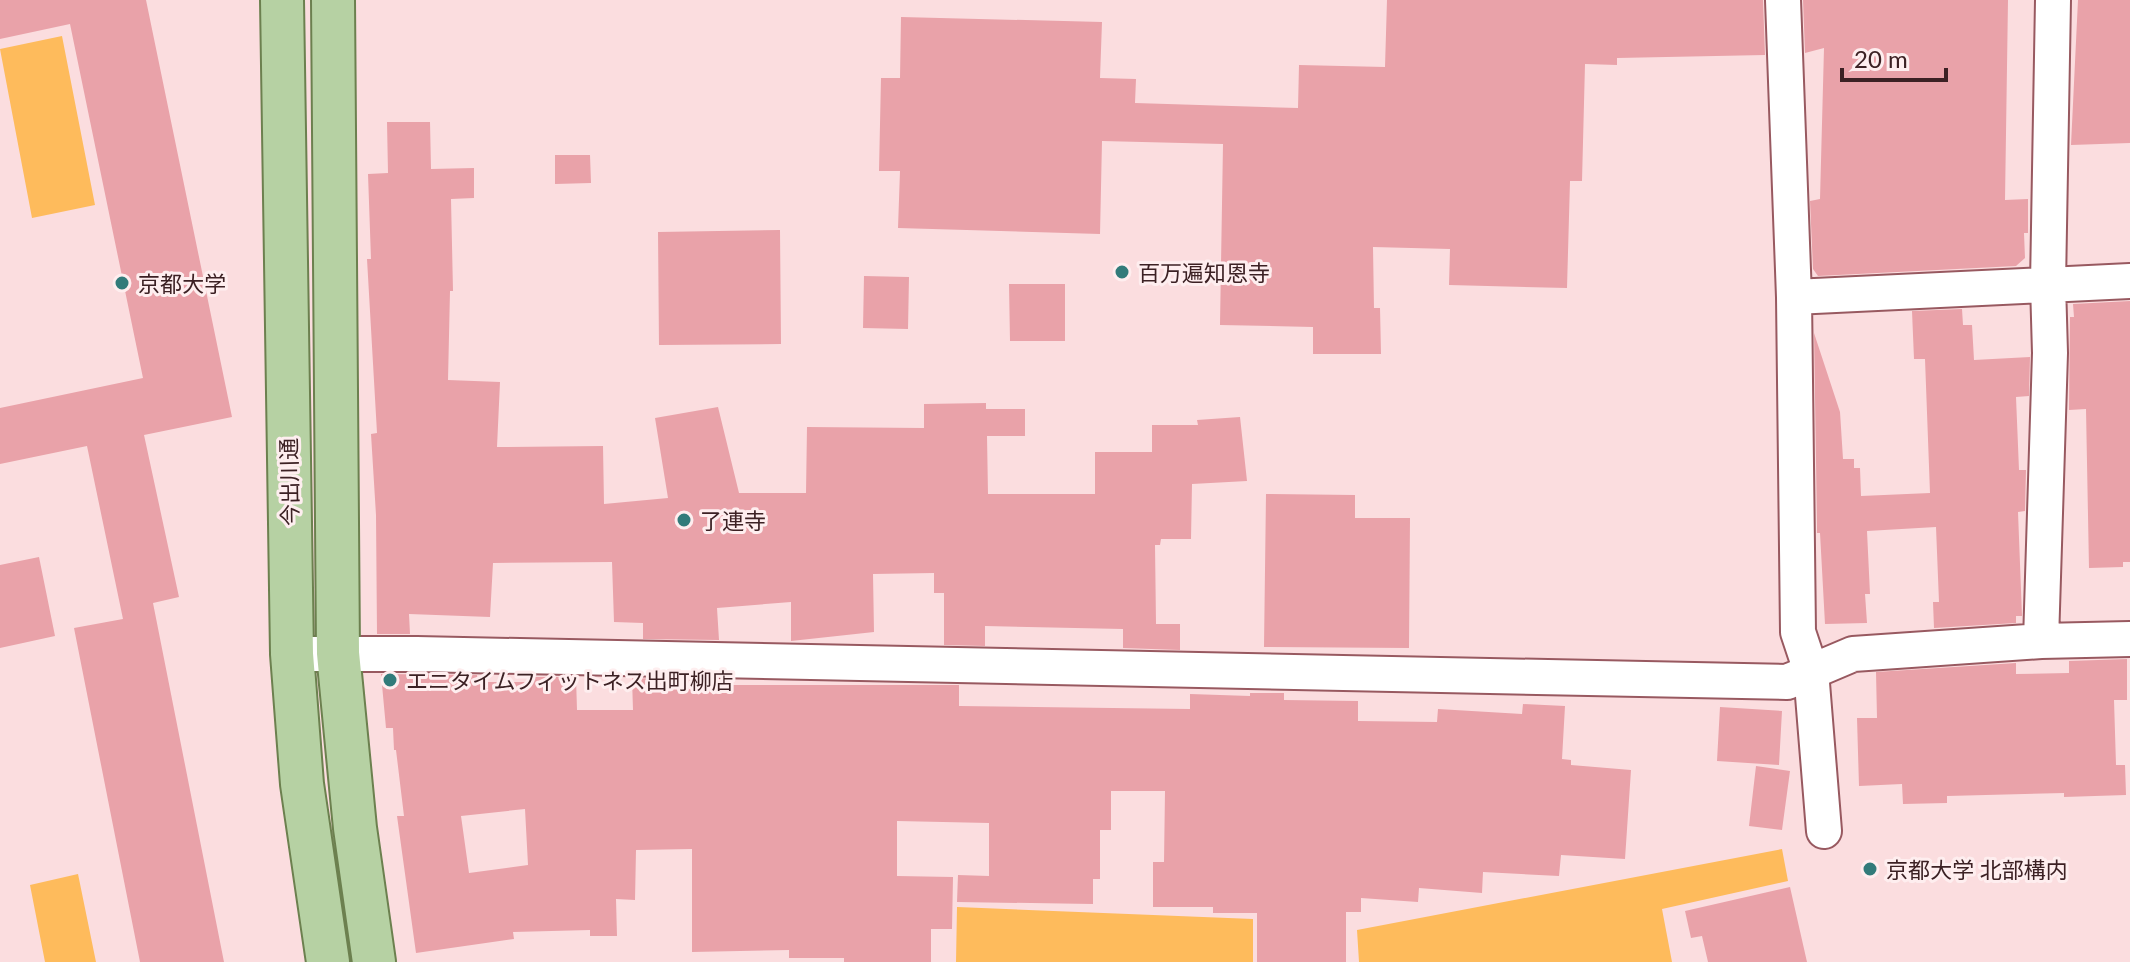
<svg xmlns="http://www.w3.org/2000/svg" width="2130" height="962" font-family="Lato,'Noto Sans JP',sans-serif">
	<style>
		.green { fill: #febb5c }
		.building { fill: #e9a2a9; fill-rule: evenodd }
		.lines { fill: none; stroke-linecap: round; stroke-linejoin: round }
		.minor-casing { stroke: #985960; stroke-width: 38 }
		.major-casing { stroke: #6c804f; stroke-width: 46 }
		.minor { stroke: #fff; stroke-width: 34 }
		.major { stroke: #b6d1a3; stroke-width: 42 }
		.poi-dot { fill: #327b7a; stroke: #feeeef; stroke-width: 3 }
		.labels { text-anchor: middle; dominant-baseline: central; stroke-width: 6; stroke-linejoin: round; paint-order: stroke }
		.poi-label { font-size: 22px; fill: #3c2124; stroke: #feeeef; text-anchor: start }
		.street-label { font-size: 22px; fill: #3c2124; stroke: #feeeef }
	</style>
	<rect width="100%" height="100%" fill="#fbdddf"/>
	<path class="green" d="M 62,36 L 95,205 L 32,218 L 0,49 Z
		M 1782,849 L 1788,881 L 1662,909 L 1672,962 L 1359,962 L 1357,930 Z
		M 78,874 L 96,962 L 45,962 L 30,885 Z
		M 957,907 L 1253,919 L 1253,962 L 956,962 Z"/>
	<path class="building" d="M 0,0 L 146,0 L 232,417 L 144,435 L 179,597 L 153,603 L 224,962 L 140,962 L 74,628 L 123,619 L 87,446 L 0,464 L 0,408 L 143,378 L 70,24 L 0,39 Z
		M 1387,0 L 1763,0 L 1765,55 L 1617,58 L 1617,65 L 1585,64 L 1582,181 L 1570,181 L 1567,288 L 1449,285 L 1450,249 L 1373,247 L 1374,308 L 1380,308 L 1381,354 L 1313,354 L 1313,327 L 1220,325 L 1223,144 L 1102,141 L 1100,234 L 898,228 L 900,171 L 879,171 L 881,78 L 900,78 L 901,17 L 1102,22 L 1100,78 L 1136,79 L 1135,103 L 1298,108 L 1299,65 L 1385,67 Z
		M 1803,0 L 2008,0 L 2005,200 L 2028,199 L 2028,233 L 2024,233 L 2025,258 L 2016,266 L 1818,276 L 1813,269 L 1810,201 L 1820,199 L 1824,48 L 1805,53 Z
		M 2078,0 L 2130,0 L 2130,143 L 2071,145 Z
		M 387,122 L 430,122 L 431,169 L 474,168 L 474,198 L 451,199 L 453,291 L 450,291 L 448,380 L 500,382 L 497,447 L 603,446 L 604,504 L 668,498 L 655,418 L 718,407 L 739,493 L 806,493 L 807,427 L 924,428 L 924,404 L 986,403 L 986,409 L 1025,409 L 1025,436 L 987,436 L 988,494 L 1095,494 L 1095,452 L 1152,452 L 1152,425 L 1198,425 L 1197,420 L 1240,417 L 1247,481 L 1192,484 L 1191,539 L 1161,539 L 1160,545 L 1155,545 L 1156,624 L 1180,624 L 1180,650 L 1123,648 L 1123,629 L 985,626 L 985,646 L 944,645 L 944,593 L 934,593 L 934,573 L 873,574 L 874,632 L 791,641 L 791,602 L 717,608 L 719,640 L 643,639 L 643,623 L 614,622 L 612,562 L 493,563 L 490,617 L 409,614 L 410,634 L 377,634 L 376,515 L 371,434 L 377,433 L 367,259 L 371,259 L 368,174 L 388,173 Z
		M 555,155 L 590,155 L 591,183 L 555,184 Z
		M 780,230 L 781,344 L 659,345 L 658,232 Z
		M 864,276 L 909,277 L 908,329 L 863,328 Z
		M 1009,284 L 1065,284 L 1065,341 L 1010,341 Z
		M 2130,301 L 2130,562 L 2123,562 L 2123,567 L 2089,568 L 2086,409 L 2069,410 L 2070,317 L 2074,317 L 2073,304 Z
		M 1962,309 L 1963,325 L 1972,325 L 1974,360 L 2030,357 L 2029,396 L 2016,397 L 2019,470 L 2026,470 L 2025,511 L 2018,512 L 2022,616 L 2016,616 L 2016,623 L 1934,628 L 1933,602 L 1939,602 L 1936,527 L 1867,531 L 1870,594 L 1865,594 L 1867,623 L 1825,624 L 1820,533 L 1817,533 L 1817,525 L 1814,333 L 1840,412 L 1843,459 L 1854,459 L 1854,468 L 1860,468 L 1861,496 L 1930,493 L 1925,359 L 1914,359 L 1912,311 Z
		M 1266,494 L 1355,495 L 1355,518 L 1410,518 L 1409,648 L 1264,647 Z
		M 39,557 L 55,636 L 0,648 L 0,565 Z
		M 2127,659 L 2127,700 L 2114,700 L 2116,765 L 2125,765 L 2126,795 L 2064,797 L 2064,793 L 1947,796 L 1947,803 L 1903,804 L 1902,784 L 1859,786 L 1857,718 L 1877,718 L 1876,672 L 2016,663 L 2016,674 L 2069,673 L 2069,661 Z
		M 381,674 L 477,675 L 478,682 L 533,682 L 533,677 L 576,677 L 577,710 L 633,710 L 632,678 L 698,680 L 698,685 L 959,685 L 959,706 L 1190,709 L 1190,694 L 1250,696 L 1250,693 L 1284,693 L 1284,700 L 1358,701 L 1358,721 L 1437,722 L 1438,709 L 1522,714 L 1523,704 L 1565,706 L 1562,759 L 1571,760 L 1571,765 L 1631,770 L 1625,859 L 1561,855 L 1559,876 L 1483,872 L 1482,893 L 1419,888 L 1418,902 L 1361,898 L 1361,912 L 1346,912 L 1346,962 L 1257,962 L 1257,913 L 1213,913 L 1213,907 L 1153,907 L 1153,862 L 1164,862 L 1165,791 L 1111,791 L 1111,830 L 1100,830 L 1100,879 L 1093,879 L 1093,904 L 957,902 L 958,875 L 989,876 L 989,823 L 897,821 L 897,876 L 953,877 L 952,929 L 931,929 L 931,962 L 844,962 L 844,958 L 789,958 L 789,950 L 692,952 L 692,849 L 636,850 L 635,900 L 616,899 L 617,936 L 590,936 L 590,930 L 513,932 L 514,939 L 416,953 L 397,816 L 404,816 L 396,750 L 394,750 L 393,728 L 386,728 ZM 525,809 L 528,865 L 469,873 L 461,816 Z
		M 1720,707 L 1782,711 L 1779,765 L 1717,761 Z
		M 1756,766 L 1790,771 L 1782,830 L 1749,826 Z
		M 1790,887 L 1807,962 L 1708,962 L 1702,936 L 1691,938 L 1685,911 Z"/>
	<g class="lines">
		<g class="minor-casing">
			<path id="minor" d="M 1783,0 L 1794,297 L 1798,632 L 1811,671 L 1824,831
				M 1794,297 L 2130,281
				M 2041,641 L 2050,353 L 2048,284 L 2053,0
				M 292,654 L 417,654 L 1787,682 L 1853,654 L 2041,641 L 2130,639"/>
		</g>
		<g class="major-casing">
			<path id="major" d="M 282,0 L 292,654 L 302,784 L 328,962
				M 333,0 L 338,653 L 355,828 L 374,962"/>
		</g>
		<use href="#minor" class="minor"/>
		<use href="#major" class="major"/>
	</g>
	<g class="poi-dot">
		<circle cx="1122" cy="272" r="8"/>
		<circle cx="122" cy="283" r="8"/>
		<circle cx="684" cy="520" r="8"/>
		<circle cx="390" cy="680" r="8"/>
		<circle cx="1870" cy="869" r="8"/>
	</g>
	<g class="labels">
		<g class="poi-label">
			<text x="1138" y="272">百万遍知恩寺</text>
			<text x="138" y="283">京都大学</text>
			<text x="700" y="520">了連寺</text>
			<text x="406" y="680">エニタイムフィットネス出町柳店</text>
			<text x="1886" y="869">京都大学 北部構内</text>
		</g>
		<g class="street-label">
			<text transform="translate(289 482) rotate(-91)">今出川通</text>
		</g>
	</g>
	<path d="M1842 68v12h104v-12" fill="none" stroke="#3c2124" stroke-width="4"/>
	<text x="1854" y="68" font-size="24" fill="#3c2124" stroke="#feeeef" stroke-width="6" paint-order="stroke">20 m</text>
</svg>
